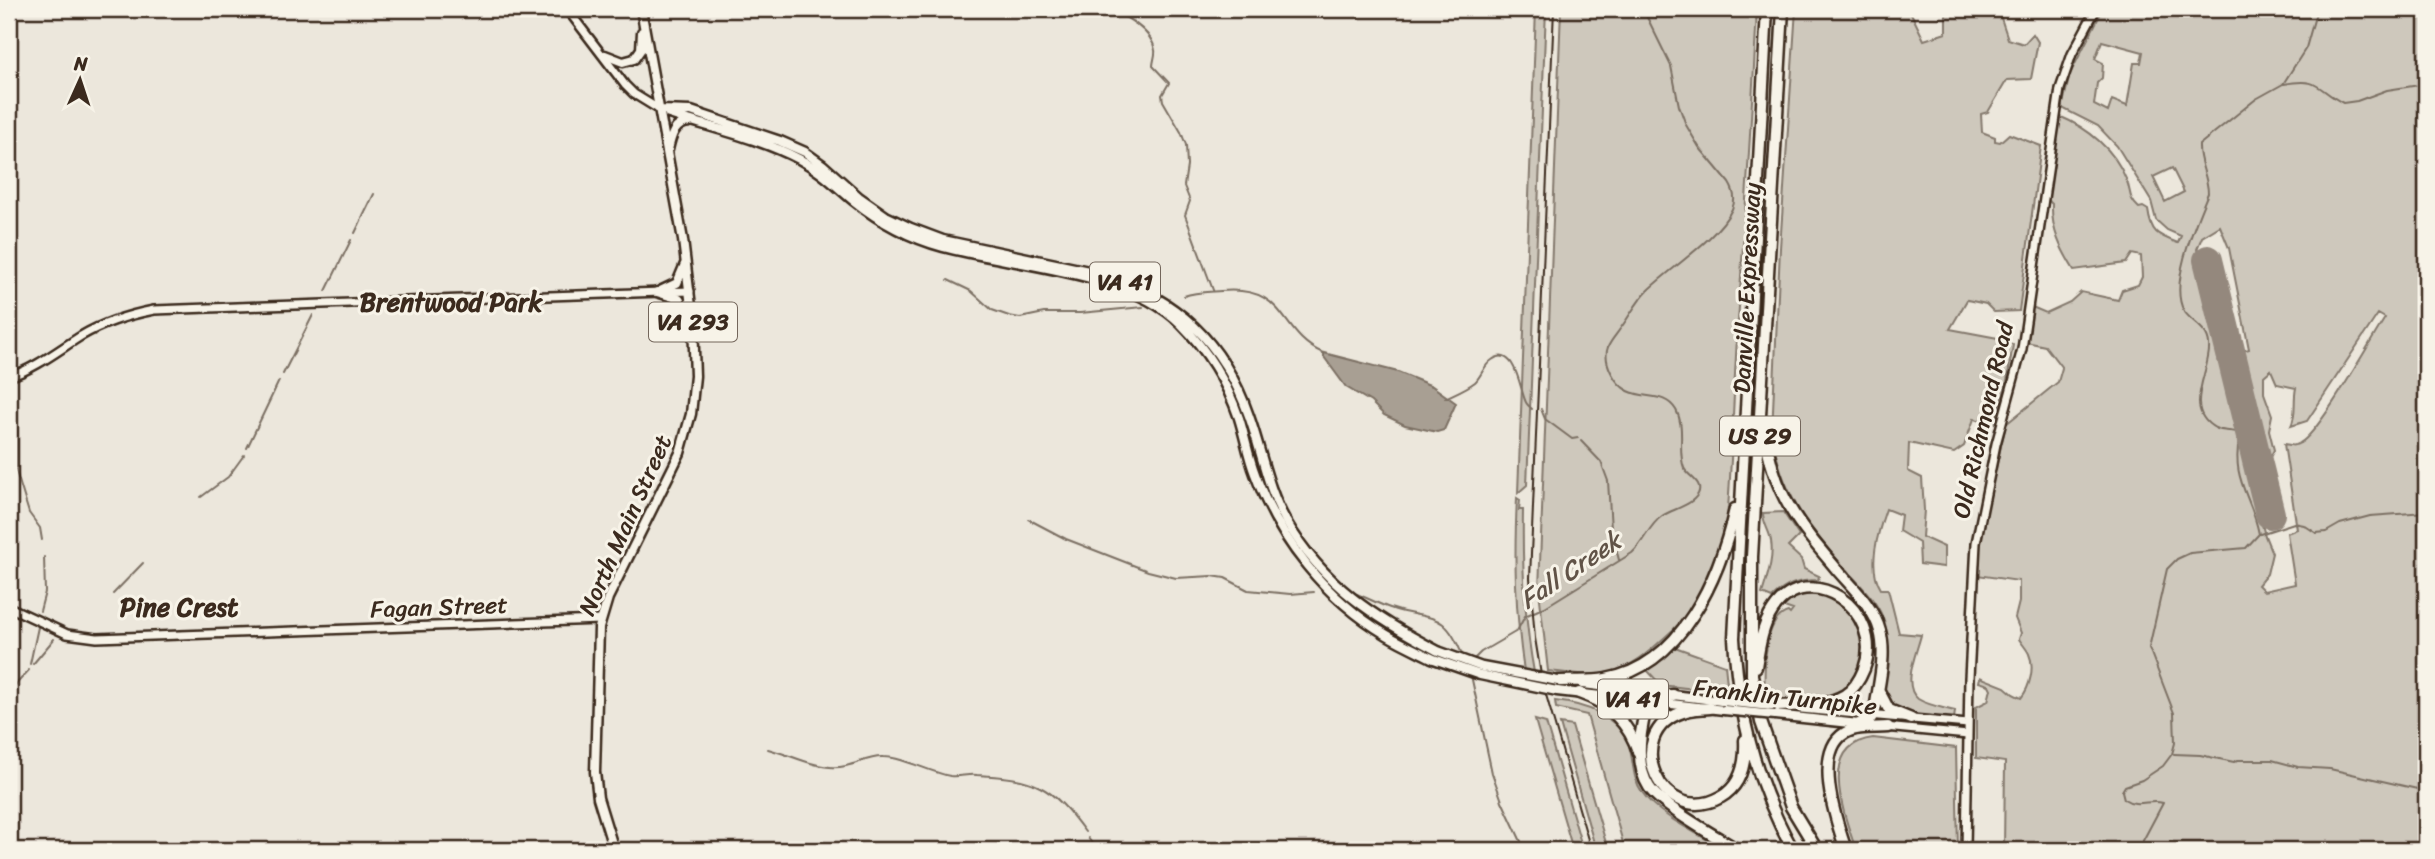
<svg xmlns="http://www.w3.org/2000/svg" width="2435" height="859" font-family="Sriracha,sans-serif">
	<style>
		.green { fill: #cec8bc; stroke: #84796d; stroke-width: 2; fill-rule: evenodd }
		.water { fill: #a89f93; stroke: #7c7064; stroke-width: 2 }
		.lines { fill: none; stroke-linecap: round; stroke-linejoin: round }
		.stream { stroke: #7c7064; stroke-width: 2 }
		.runway { stroke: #94887d; stroke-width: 30 }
		.secondary-casing { stroke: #3b2a1e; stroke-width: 12 }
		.primary-casing { stroke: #3b2a1e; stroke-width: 13 }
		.highway-casing { stroke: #3b2a1e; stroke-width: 15 }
		.secondary { stroke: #f7f3e8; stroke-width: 7 }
		.primary { stroke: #f7f3e8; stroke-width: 8 }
		.highway { stroke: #f7f3e8; stroke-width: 10 }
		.rail { stroke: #3b2a1e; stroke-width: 2 }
		.primary-bridge-casing { stroke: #3b2a1e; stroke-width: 13; stroke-linecap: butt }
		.primary-bridge { stroke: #f7f3e8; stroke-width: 8 }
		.labels { text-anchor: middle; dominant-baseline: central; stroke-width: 6; stroke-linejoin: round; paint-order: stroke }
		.shield { fill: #f7f3e8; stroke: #73665b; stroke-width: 2 }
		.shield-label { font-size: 23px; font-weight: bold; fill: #3b2a1e }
		.street-label { font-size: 24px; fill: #3b2a1e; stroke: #f7f3e8 }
		.neighbourhood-label { font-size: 26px; font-weight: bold; fill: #3b2a1e; stroke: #f7f3e8 }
		.water-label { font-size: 26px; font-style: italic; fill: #615347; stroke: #f7f3e8 }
	</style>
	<rect width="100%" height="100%" fill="#ece7dc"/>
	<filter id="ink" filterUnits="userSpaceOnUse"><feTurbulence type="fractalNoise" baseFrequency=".0143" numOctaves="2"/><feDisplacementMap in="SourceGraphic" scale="14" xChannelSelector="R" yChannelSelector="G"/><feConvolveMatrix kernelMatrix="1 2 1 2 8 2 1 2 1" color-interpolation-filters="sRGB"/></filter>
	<g filter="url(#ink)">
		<path class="green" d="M 1536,9 L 1546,9 L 1527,485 L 1518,493 Z
			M 1561,9 L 1757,9 C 1752,113 1745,217 1738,322 C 1735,368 1733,414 1731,460 C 1729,491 1729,525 1719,555 C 1708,586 1689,617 1664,638 C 1648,653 1633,666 1611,672 C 1590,677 1568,673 1548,671 L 1539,590 Z
			M 1796,9 L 1909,9 L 1924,40 L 1946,33 L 1946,9 L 1998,9 L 2008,39 L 2024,44 L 2033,34 L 2038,42 L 2031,79 L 2007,80 L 1988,112 L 1981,114 L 1982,132 L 1995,137 L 1995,141 L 2000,142 L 2009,134 L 2041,146 L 2019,311 L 1994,312 L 1986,304 L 1967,300 L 1950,329 L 2003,339 L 2013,345 L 2006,387 L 1994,423 L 1974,419 L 1964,446 L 1954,453 L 1909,443 L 1908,471 L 1922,478 L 1924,510 L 1922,537 L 1944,547 L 1944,567 L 1920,564 L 1919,543 L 1899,531 L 1901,515 L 1886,509 C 1878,532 1867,567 1881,589 L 1888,589 L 1899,633 L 1921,635 C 1917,652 1901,686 1918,699 C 1927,705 1944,708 1955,711 L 1954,719 C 1935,718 1902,719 1889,701 C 1877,684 1894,643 1883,618 C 1875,598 1858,583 1844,567 C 1806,525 1781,492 1772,434 L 1780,248 Z
			M 2103,9 L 2426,9 L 2426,850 L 2004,850 L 2005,762 L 1976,758 L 1976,707 L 1988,701 L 1991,689 L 1989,685 L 1979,682 L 1980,677 L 2005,687 L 2013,694 L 2021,698 C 2030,687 2035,667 2029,654 C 2027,649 2022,644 2019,639 L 2021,633 L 2015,618 L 2019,602 L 2019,581 L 1977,575 L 1979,543 L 2006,424 L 2058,382 L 2062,368 L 2045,346 L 2026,342 L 2032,307 L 2046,313 L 2070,302 L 2081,292 L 2118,300 L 2122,290 L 2138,285 L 2142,277 L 2141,256 L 2132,254 L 2126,263 L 2074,270 C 2061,249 2051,230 2052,204 L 2048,200 L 2059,116 C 2088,128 2114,149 2126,179 C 2132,192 2127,197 2139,208 L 2143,207 L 2148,210 C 2151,233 2157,235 2178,243 L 2181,236 L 2167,230 L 2156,220 L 2151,201 L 2117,146 L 2098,126 L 2062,108 L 2070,74 ZM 2102,41 L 2143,52 L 2141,63 L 2134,63 L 2127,106 L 2112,100 L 2108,112 L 2094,105 L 2097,83 L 2102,78 L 2103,63 L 2095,59 ZM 2172,168 L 2184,192 L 2165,202 L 2153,177 ZM 2220,226 L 2229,248 L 2249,349 L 2242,351 L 2267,453 L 2270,457 L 2274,450 L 2269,430 L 2272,415 L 2264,393 L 2264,376 L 2271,370 L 2277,384 L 2296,388 C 2293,401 2297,414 2291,426 L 2307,421 L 2378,314 L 2385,318 C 2369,343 2320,432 2300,443 C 2294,447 2290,445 2284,444 L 2297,529 L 2287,533 L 2295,584 L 2264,591 L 2258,585 L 2267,574 L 2272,553 L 2265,536 L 2209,315 L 2197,249 L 2202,237 Z
			M 1517,498 L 1520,500 L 1519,510 L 1523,510 C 1522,565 1524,618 1534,672 L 1524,671 C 1515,610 1514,559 1517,498 Z
			M 1783,512 L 1799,536 L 1788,547 L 1801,559 L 1804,569 L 1819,576 L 1818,580 C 1798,580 1786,584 1772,598 L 1762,594 C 1767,577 1774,559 1771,541 C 1770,531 1763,524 1763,513 Z
			M 1811,593 C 1867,599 1881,679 1829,697 C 1809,705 1786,700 1765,697 C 1764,675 1762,619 1788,612 L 1790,614 L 1793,610 L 1781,606 L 1796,596 Z
			M 1675,647 L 1725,665 L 1728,693 L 1661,685 L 1646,669 L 1664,659 Z
			M 1555,701 C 1583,704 1619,715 1629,746 C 1634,762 1632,778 1642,792 C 1658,816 1701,835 1725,850 L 1625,850 L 1587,715 L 1556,708 Z
			M 1535,720 L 1546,723 L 1583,850 L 1573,850 Z
			M 1560,724 L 1572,726 L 1608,850 L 1596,850 Z
			M 1873,738 L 1956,748 L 1958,850 L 1856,850 C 1845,817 1816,745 1873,738 Z"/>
		<path class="water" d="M 1324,353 L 1398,372 L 1432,386 L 1456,403 L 1444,430 L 1437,432 L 1405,425 L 1384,415 L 1371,402 L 1346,387 L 1324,357 Z"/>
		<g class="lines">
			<path class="stream" d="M 1110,9 C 1125,16 1152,31 1155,50 C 1156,55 1153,61 1153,66 L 1169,83 L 1162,95 L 1163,101 L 1181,132 L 1186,145 L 1187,166 L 1184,186 L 1190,201 L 1185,215 L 1213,290
				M 1647,16 L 1656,9
				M 2284,84 C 2320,77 2316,89 2343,103 L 2357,101 L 2387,90 L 2426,84
				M 355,233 L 374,194
				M 948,280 L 971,291 L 992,310 L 1009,316 L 1020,318 L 1044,313 L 1080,313 L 1143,307
				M 326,291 L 351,240
				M 1184,296 C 1195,292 1209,292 1221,291 C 1289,285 1277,333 1323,353
				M 283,374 L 313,315
				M 9,386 L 17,432 L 16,471 L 29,513 L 40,528 L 42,540
				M 1445,398 C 1455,393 1466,389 1475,382 C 1482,375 1484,365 1492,360 C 1515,344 1520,389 1525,400 C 1526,404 1529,406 1532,409
				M 1541,409 L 1545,419 L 1572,439 L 1578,438
				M 1581,441 L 1601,462 L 1608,481 L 1611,529 L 1619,560
				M 247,448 L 279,381
				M 201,497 L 228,477 L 244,455
				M 1028,519 L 1066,539 L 1148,571 L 1176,578 L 1212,576 L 1225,578 L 1248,590 L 1290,594 L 1314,592
				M 2260,534 L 2294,523 L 2304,525 L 2316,533 L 2326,532 L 2340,524 L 2370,516 L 2426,512
				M 1354,593 C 1366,597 1378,604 1390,608 C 1430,622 1444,607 1463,657
				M 113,594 L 143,563
				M 40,611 L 45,592 L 44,557
				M 1472,661 L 1481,652 L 1517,631 L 1525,616 L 1545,607 L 1632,553 C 1644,542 1649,525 1662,516 C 1673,509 1691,506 1698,494 C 1704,482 1688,477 1684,468 C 1677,450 1686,428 1676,410 C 1661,385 1629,409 1611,372 C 1607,364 1605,355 1608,347 C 1611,340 1616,335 1620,329 C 1630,316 1636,302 1648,290 C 1671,268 1719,237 1732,209 C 1736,200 1734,191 1729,183 L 1699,147 L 1686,125 L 1679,106 L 1671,66 L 1643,9
				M 30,664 L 38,627
				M 33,664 L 54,639
				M 1471,675 L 1492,773 L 1502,801 L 1525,850
				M 9,692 L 29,670
				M 768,749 C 788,754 811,766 830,767 C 851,769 866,756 883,757 C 903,757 929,772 950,776 C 960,777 967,774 977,775 C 1035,778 1051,785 1085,832
				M 2174,754 L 2200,755 L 2234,762 L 2238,760 L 2272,760 L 2298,767 L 2330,769 L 2426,791
				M 1088,838 L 1096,849
				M 1096,850 L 1108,847 L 1198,850
				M 1502,850 L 1522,846
				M 2138,850 L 2163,803 C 2149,799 2137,808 2124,799 L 2122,791 L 2125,786 L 2142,780 L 2163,766 L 2172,754 L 2175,743 L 2174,713 L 2149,648 L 2167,569 L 2177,559 L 2190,553 L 2246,548 L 2259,534 C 2251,493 2230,481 2240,433 C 2232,430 2223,432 2215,428 C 2181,409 2212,370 2209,344 C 2208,328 2192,323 2184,311 C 2168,284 2197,220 2208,193 C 2208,176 2198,162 2199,145 L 2256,99 L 2283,84 L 2306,48 L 2317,9"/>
			<path class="runway" d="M 2208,260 L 2270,514"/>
			<g class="secondary-casing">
				<path id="secondary" d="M 567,9 L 625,85 L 634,94 L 660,110
					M 9,377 C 36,368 57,351 81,336 C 103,323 128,315 154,310 L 690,291
					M 9,607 L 67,634 L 97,638 L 601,620
					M 1801,709 L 1968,724
					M 1885,727 L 1968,735
					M 1966,850 L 1969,678 L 1976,543 L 1996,444 L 2022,349 L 2060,89 L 2072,54 L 2096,9"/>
			</g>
			<g class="primary-casing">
				<path id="primary" d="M 605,55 L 623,62 L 634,59 L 641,49 L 642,32
					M 660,110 L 691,111 L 780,141 L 805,152 L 823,165 L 859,197 L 886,216 L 911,228 L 943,240 L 1103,274 C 1177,299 1223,341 1249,416 C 1262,452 1267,488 1286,521 C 1323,585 1375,618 1438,651
					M 669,114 C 712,128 759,138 799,159 C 820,170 836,186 854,201 C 880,222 910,238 943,247 C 1014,266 1129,271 1181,324 C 1208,351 1227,383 1239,418 C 1245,437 1248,456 1255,474 C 1279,540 1326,599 1387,635 C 1402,644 1418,651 1434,659
					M 668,150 C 671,136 674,123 690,122
					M 660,291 L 677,283 L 685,264
					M 657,292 L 679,299 L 689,316
					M 1583,684 L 1722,701
					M 1557,691 L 1724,710
					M 1775,715 L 1859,724
					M 614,850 L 598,798 L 595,772 L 599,628 L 608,598 L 680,453 L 691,414 L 695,376 L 693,323 L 683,240 L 641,9"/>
			</g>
			<g class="highway-casing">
				<path id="highway" d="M 1767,9 L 1734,638 C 1738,713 1756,784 1793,850
					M 1783,9 L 1752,557 L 1752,675 L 1761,722 L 1791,807 L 1817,850
					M 1765,433 C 1774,497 1800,526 1840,573 C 1855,590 1874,608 1880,631 C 1887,656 1878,686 1875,711 L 1871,718 L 1859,724
					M 1756,667 C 1759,648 1762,626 1773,610 C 1808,557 1886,610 1864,669 C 1860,679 1854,689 1845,695 C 1823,708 1795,705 1771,706
					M 1558,681 C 1574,680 1590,682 1606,679 C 1682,666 1720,576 1735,509
					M 1879,691 L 1889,710 L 1911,719
					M 1579,693 C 1609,703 1629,723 1639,754
					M 1673,695 L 1660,696 L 1649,701 C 1640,725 1634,764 1649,787 C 1661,806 1717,837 1738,850
					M 1710,708 C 1701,709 1691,709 1683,712 C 1619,733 1661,830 1721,797 C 1742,785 1746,762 1745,740
					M 1846,850 C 1837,823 1812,753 1845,733 C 1857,726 1874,728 1888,727"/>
			</g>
			<use href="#secondary" class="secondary"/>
			<use href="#primary" class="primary"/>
			<use href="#highway" class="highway"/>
			<path class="rail" d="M 1554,9 L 1530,578 L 1535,638 L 1542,681 L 1591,850"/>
			<g class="primary-bridge-casing">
				<path id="primary-bridge" d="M 1438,651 L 1482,667 L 1558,681
					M 1434,659 L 1480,675 L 1557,691
					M 1722,701 L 1771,706
					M 1724,710 L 1775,715"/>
			</g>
			<use href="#primary-bridge" class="primary-bridge"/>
		</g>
	</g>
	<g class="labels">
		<g class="shield">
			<rect x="1090" y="262.5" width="70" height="39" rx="5"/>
			<rect x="649" y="302.5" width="88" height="39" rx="5"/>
			<rect x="1720" y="416.5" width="80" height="39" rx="5"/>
			<rect x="1598" y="679.5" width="70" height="39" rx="5"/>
		</g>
		<g class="shield-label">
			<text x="1125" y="282">VA 41</text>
			<text x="693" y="322">VA 293</text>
			<text x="1760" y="436">US 29</text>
			<text x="1633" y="699">VA 41</text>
		</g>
		<g class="street-label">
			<text transform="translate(1747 288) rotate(-87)">Danville Expressway</text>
			<text transform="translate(1983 420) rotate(-77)">Old Richmond Road</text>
			<text transform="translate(625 525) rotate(-66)">North Main Street</text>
			<text transform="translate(439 607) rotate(-2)">Fagan Street</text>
			<text transform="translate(1785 697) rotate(6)">Franklin Turnpike</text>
		</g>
		<g class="neighbourhood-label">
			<text x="451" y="302">Brentwood Park</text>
			<text x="179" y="607">Pine Crest</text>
		</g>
		<g class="water-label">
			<text transform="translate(1570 570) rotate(-34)">Fall Creek</text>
		</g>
	</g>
	<rect width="2435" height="859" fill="none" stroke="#f7f3e8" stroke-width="35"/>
	<rect x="18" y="18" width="2400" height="824" fill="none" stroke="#3b2a1e" stroke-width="2.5" filter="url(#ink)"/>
	<g transform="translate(80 80) rotate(3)" stroke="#f7f3e8" stroke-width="5" paint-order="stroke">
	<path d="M0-5L12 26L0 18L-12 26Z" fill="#3b2a1e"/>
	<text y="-10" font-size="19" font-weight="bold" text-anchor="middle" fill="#3b2a1e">N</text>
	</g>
</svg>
